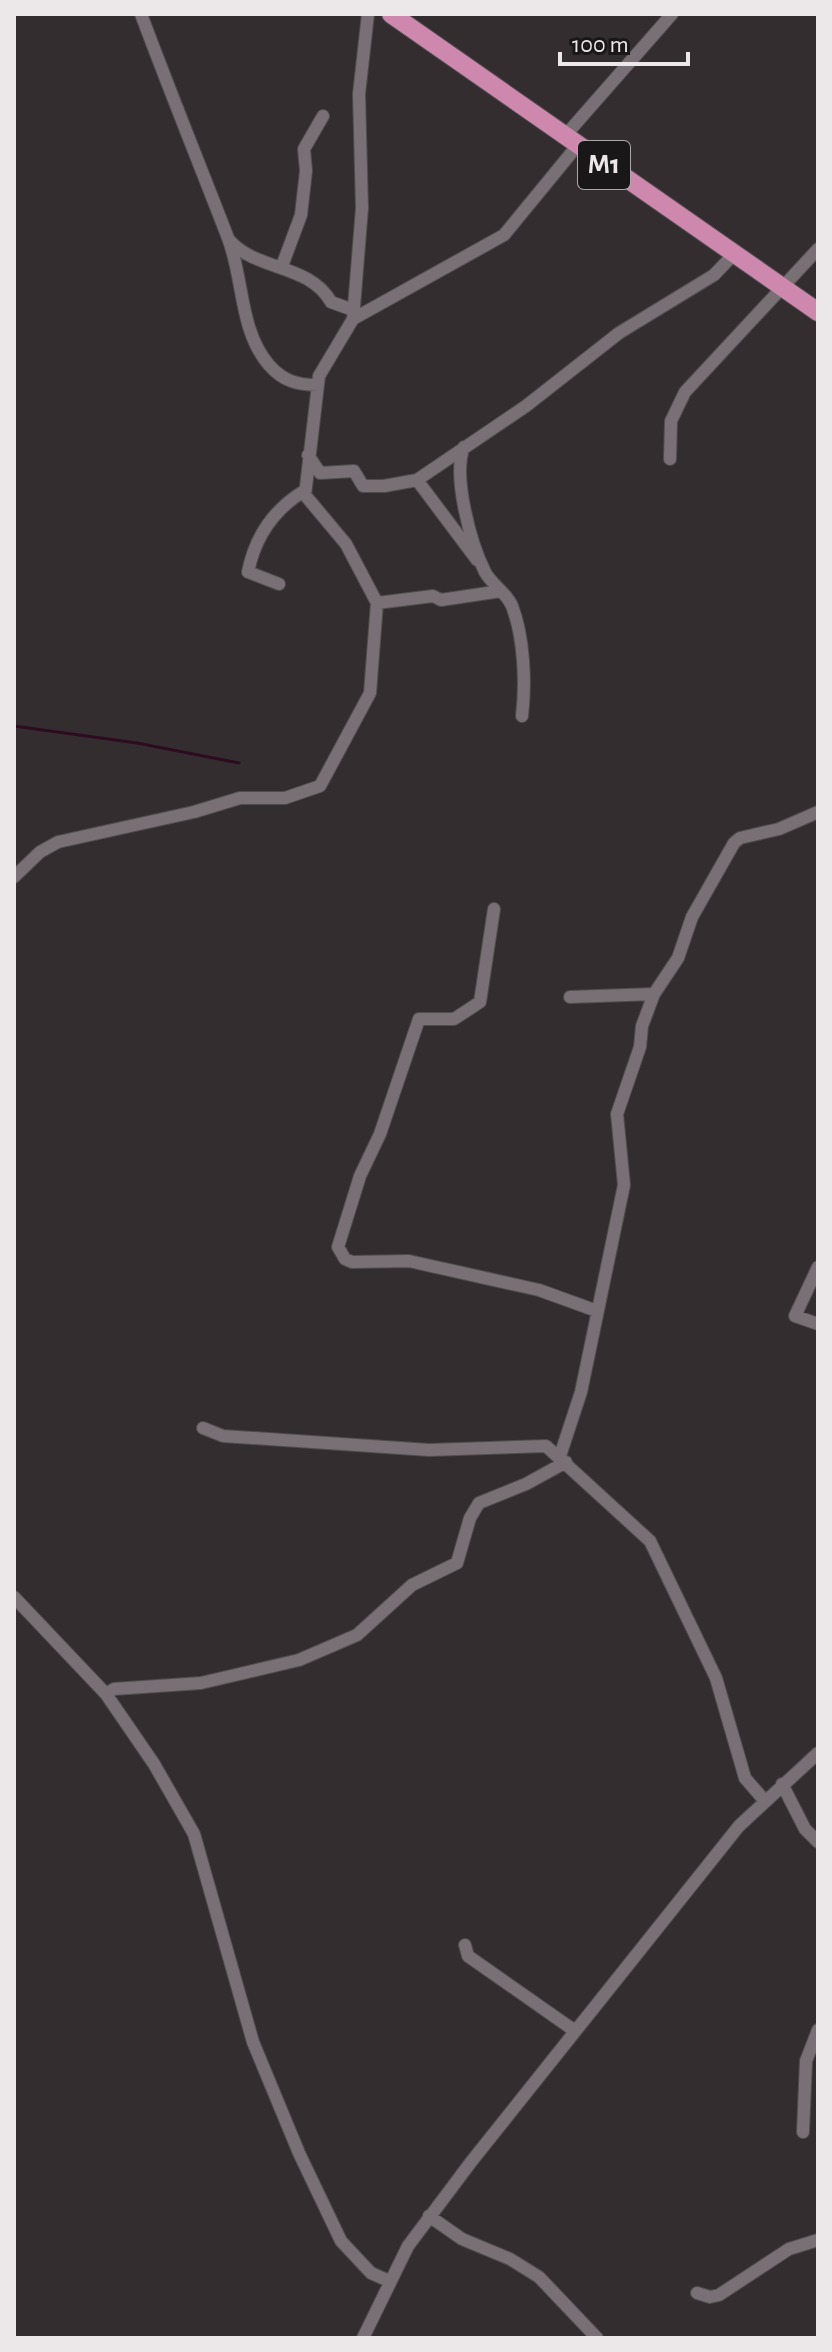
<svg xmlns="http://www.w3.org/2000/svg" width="832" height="2352" font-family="'Alegreya Sans',sans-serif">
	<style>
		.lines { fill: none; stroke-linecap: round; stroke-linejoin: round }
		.stream { stroke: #2d0c20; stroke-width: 3 }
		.minor-casing { stroke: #514d4f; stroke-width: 14 }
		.highway-casing { stroke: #514d4f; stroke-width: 20 }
		.minor { stroke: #787074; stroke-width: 12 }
		.highway { stroke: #ce88ae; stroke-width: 18 }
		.labels { text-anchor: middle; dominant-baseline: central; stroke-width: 6; stroke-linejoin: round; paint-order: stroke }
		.shield { fill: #191718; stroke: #ada9ab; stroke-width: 2 }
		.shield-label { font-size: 28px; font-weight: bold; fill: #ece8ea }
	</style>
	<rect width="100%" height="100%" fill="#342d30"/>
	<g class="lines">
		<path class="stream" d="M 14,726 L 137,743 L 239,763"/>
		<g class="minor-casing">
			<path id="minor" d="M 141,14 C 169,89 199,163 228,238 C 244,279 239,330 269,365 C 283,381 297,385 318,385
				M 564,137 L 672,14
				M 230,241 C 257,271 310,264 331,302 L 353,310
				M 282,266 L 301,215 L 306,171 L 304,149 L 323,116
				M 353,319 L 362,208 L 359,94 L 368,14
				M 464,447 C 452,476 471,544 485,572 C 492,585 507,593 512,606 C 524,637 526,683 522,716
				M 308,455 L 320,473 L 354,471 L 363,486 L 384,486 L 417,480 L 526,406 L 619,333 L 714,275 L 733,255
				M 670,459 L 671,421 L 685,392 L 818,249
				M 417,480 L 477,560
				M 279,584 L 248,572 C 255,537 273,510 304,491
				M 377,603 L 433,596 L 441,600 L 501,591
				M 14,877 L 40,852 L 58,842 L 194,812 L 240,798 L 285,798 L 320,786 L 370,693 L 377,603 L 346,544 L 305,495 L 319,376 L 353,319 L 504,235 L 577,146
				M 494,909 L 480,1002 L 454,1019 L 419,1019 L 380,1134 L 360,1176 L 338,1247 L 345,1259 L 352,1262 L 409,1261 L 539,1290 L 597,1311
				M 570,997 L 654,994
				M 818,1267 L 795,1316 L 818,1324
				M 203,1428 L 223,1436 L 429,1450 L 546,1446 L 650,1541 L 716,1678 L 745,1778 L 764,1800
				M 560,1456 L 581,1392 L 624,1185 L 617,1114 L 640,1047 L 642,1026 L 654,994 L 678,958 L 692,917 L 734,843 L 740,838 L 779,829 L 818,812
				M 14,1597 L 106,1694 L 154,1764 L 194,1834 L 253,2042 L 299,2153 L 341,2241 L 371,2273 L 389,2281
				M 106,1694 L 114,1689 L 201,1683 L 299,1660 L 357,1635 L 412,1585 L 457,1563 L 470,1518 L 479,1503 L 526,1484 L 566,1462
				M 782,1784 L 805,1829 L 818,1842
				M 465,1945 L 468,1956 L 575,2031
				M 803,2132 L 806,2061 L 818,2030
				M 429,2216 L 462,2239 L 510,2259 L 539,2277 L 597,2338
				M 697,2293 L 710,2297 L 719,2295 L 789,2249 L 818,2240
				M 363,2338 L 408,2246 L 471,2162 L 739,1826 L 818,1753"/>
		</g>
		<g class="highway-casing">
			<path id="highway" d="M 391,14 L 818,312"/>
		</g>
		<use href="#minor" class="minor"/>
		<use href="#highway" class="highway"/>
	</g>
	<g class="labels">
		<rect class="shield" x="578" y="141" width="52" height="48" rx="6"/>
		<g class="shield-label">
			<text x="604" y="165">M1</text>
		</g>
	</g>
	<rect width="832" height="2352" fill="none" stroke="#ece8ea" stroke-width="32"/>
	<path d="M560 52v12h128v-12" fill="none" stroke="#ece8ea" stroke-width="4"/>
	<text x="572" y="52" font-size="24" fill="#ece8ea" stroke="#191718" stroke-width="6" paint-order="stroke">100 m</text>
</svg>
